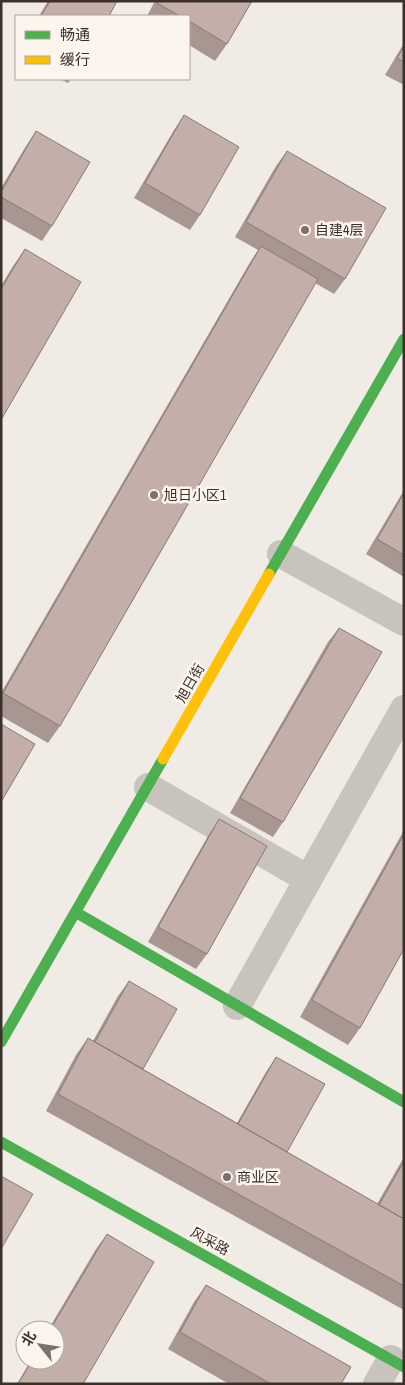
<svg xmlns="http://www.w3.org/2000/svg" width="405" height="1385" font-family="'Archivo Narrow','Noto Sans SC',sans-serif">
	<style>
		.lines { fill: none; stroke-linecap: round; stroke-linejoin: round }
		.street { stroke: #c9c3be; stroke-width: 28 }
		.fast { stroke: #4caf50; stroke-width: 11 }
		.slow { stroke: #ffc107; stroke-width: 11 }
		.wall { fill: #a89690 }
		.building { fill: #c3afa7; stroke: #887a75 }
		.poi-dot { fill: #7a716c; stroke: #fbf5ee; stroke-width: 2 }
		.labels { text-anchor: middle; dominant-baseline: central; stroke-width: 5; stroke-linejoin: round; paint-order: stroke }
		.poi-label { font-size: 14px; fill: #3b302b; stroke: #fbf5ee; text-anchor: start }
		.street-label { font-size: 14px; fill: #3b302b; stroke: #fbf5ee }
	</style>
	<rect width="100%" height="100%" fill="#f0ebe5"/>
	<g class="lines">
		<path class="street" d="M 281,554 L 404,622
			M 148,787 L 308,879
			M 237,1006 L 404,709
			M 377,1384 L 391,1359"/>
		<path class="fast" d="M 269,574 L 404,339
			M 77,913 L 404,1102
			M 1,1042 L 163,759
			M 1,1142 L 404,1367"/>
		<path class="slow" d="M 163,759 L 269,574"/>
	</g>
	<path class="wall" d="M 48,1 L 117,1 L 109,16 L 39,16 Z
		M 155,1 L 252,1 L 227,44 L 215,61 L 189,45 L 189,16 L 147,16 Z
		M 404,43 L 404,85 L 385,75 Z
		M 60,79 L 71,79 L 68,83 Z
		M 184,115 L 200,215 L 190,230 L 134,198 L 174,130 Z
		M 36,131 L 52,226 L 42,241 L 1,218 L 1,188 L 26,146 Z
		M 287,151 L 345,279 L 334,294 L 315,283 L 60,726 L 48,743 L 1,716 L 1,693 L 249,264 L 258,250 L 235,237 L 276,166 Z
		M 25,249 L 1,420 L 1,286 L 13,266 Z
		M 404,490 L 404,577 L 366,554 Z
		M 339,628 L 283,822 L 273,837 L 230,813 L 328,642 Z
		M 219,819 L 207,954 L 196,969 L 148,942 L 209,834 Z
		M 404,830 L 404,949 L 360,1028 L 348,1045 L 300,1017 Z
		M 129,981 L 143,1069 L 237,1123 L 266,1072 L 276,1057 L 287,1152 L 377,1204 L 404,1157 L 404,1310 L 46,1111 L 76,1055 L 88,1038 L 93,1041 L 118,996 Z
		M 107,1234 L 83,1384 L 17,1384 L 31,1360 L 55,1360 L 55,1330 L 48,1330 L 96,1249 Z
		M 206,1285 L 341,1384 L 229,1384 L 168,1349 L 194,1302 Z"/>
	<path class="building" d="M 50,1 L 117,1 L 109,16 L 41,16 Z
		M 157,1 L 252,1 L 227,44 L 189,21 L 189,16 L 180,16 L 157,3 Z
		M 404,47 L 404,62 L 397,58 Z
		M 184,115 L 239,147 L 200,215 L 145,183 Z
		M 36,131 L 90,162 L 52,226 L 1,197 L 1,192 Z
		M 287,151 L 386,208 L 345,279 L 246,222 Z
		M 261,246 L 318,279 L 60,726 L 3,693 Z
		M 25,249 L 81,282 L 1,420 L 1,289 Z
		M 404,493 L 404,555 L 377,539 Z
		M 339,628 L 382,652 L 283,822 L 240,798 Z
		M 1,724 L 35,744 L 1,802 Z
		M 219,819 L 267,846 L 207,954 L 158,927 Z
		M 404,834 L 404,949 L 360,1028 L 312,1000 Z
		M 129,981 L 177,1009 L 143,1069 L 95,1042 Z
		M 88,1038 L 404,1219 L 404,1286 L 58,1094 Z
		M 276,1057 L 325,1084 L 287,1152 L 238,1124 Z
		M 404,1161 L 404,1219 L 379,1205 Z
		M 1,1176 L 33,1194 L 1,1249 Z
		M 107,1234 L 154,1262 L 83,1384 L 18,1384 L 32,1360 L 55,1360 L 55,1330 L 50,1330 Z
		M 206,1285 L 351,1367 L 341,1384 L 271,1384 L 180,1332 Z"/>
	<g class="poi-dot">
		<circle cx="305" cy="230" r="5"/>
		<circle cx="154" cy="495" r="5"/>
		<circle cx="227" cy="1177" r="5"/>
	</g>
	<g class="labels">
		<g class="poi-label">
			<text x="315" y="230">自建4层</text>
			<text x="164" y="495">旭日小区1</text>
			<text x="237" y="1177">商业区</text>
		</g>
		<g class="street-label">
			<text transform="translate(190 683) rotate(-60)">旭日街</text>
			<text transform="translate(210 1241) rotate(29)">风采路</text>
		</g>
	</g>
	<rect width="405" height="1385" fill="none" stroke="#3b302b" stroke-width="5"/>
	<rect x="15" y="15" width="175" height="65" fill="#fbf5ee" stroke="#aea6a0"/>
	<rect x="25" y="31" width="25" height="8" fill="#4caf50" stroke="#aea6a0"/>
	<text x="60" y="40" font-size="15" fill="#3b302b">畅通</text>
	<rect x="25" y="56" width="25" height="8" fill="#ffc107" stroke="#aea6a0"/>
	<text x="60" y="65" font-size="15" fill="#3b302b">缓行</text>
	<g transform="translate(40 1345) rotate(300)"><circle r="24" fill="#fbf5ee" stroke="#aea6a0"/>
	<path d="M0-4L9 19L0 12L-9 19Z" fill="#7a716c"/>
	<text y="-8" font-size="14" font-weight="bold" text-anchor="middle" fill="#3b302b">北</text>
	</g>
</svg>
